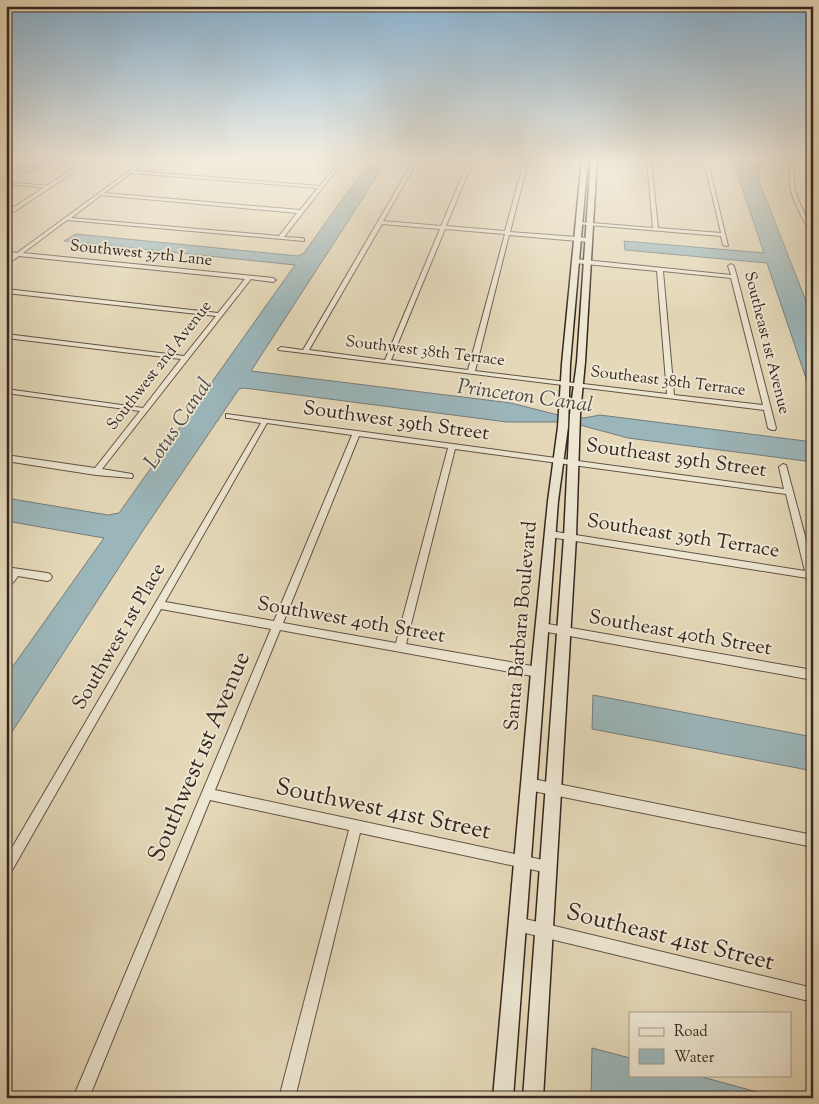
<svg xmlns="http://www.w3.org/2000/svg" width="819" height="1104" font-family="'Sorts Mill Goudy',serif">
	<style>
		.water { fill: #9bb6ba; stroke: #737c7d }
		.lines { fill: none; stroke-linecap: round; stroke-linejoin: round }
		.minor-casing { stroke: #625247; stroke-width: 2 }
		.tertiary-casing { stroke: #625247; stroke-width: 2 }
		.secondary-casing { stroke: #362621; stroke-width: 3 }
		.minor { fill: #ede6d1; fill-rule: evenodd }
		.tertiary { fill: #ede6d1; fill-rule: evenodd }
		.secondary { fill: #ede6d1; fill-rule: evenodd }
		.labels { text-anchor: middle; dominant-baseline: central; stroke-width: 4; stroke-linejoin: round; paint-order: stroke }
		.far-street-label { font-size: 16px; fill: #362621; stroke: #ede6d1 }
		.street-label { font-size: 20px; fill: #362621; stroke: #ede6d1 }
		.water-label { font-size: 21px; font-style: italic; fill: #4f4a47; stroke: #ede6d1 }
		.near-street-label { font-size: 24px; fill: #362621; stroke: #ede6d1 }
	</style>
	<rect width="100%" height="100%" fill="#e4d8b8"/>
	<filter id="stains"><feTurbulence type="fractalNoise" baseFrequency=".004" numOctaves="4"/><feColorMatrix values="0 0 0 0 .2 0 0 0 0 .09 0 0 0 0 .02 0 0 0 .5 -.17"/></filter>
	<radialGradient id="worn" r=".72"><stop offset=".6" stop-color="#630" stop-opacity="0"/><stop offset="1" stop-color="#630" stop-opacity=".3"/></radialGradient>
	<path class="water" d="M 6,158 L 57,158 L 33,173 L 6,170 Z
		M 372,158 L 389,158 L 251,371 L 511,403 L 558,415 L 584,418 L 600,415 L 813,442 L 813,462 L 628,438 L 580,425 L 558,422 L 507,422 L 244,388 L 239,389 L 144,529 L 6,741 L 6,676 L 104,538 L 6,521 L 6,498 L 108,515 L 119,513 L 295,265 L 64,241 L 76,234 L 298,256 L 304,253 Z
		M 732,158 L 763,158 L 758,173 L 760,184 L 806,301 L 813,302 L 813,399 L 767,263 L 625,250 L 624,241 L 764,253 Z
		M 593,695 L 813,737 L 813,771 L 592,729 Z
		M 592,1048 L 630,1058 L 630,1075 L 695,1075 L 779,1098 L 591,1098 Z"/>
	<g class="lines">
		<g class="minor-casing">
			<path id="minor" d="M 147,158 L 151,158 L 134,171 L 320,186 L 342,158 L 346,158 L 284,237 L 302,238 L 304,239 L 304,241 L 67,220 L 23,253 L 273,278 L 276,280 L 273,282 L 251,279 L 102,469 L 132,474 L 133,476 L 132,478 L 96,475 L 6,461 L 6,455 L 95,468 L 140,411 L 6,393 L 6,389 L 143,408 L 181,359 L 6,338 L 6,334 L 184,356 L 216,316 L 6,293 L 6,289 L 218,313 L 245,279 L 19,256 L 6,265 L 6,260 L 13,255 L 6,255 L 6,251 L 17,253 ZM 131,173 L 318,188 L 300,210 L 104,193 ZM 101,195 L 297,213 L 279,236 L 71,218 Z
				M 415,158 L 419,158 L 383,221 L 441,226 L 470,158 L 474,158 L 446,226 L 505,231 L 525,158 L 529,158 L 510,232 L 589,238 L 592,240 L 589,242 L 509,235 L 475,371 L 667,394 L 657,271 L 575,263 L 572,261 L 575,259 L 731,275 L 728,266 L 731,264 L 734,266 L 737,277 L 776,428 L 775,430 L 772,430 L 768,428 L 764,410 L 279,350 L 278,349 L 281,347 L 303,350 ZM 382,224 L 440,229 L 385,360 L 309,350 ZM 445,229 L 505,234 L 468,370 L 391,360 ZM 663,271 L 731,278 L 763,405 L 674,395 Z
				M 617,158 L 705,163 L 704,159 L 707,158 L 728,246 L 723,245 L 721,236 L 577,224 L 577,222 L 579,222 L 653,228 L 647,161 ZM 651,161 L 705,165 L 721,233 L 658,228 Z
				M 793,158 L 797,158 C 789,179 796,197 806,216 C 810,223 813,228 813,235 L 811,234 C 798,209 782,187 793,158 Z
				M 6,182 L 49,186 L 51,187 L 49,188 L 6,184 Z
				M 226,414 L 357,431 L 784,489 L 779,467 L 783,464 L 786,465 L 813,566 L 813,589 L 810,588 L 807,578 L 550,537 L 546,534 L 550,531 L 805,571 L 786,494 L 455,449 L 406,644 L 538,667 L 542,669 L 543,672 L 542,675 L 538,677 L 280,630 L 215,790 L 548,861 L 552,863 L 554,867 L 552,871 L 548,873 L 360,833 L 295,1098 L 279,1098 L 349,830 L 210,800 L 89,1098 L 73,1098 L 271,629 L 161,609 L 10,874 L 6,876 L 6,858 L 261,423 L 229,418 L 226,418 ZM 267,423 L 352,435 L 274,621 L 165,602 ZM 359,436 L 448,448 L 396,643 L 283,623 Z
				M 6,567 L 47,573 L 50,574 L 52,577 L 50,580 L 47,581 L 18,576 L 9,588 L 6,589 L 6,578 L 9,574 L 6,574 Z
				M 542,623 L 813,670 L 813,680 L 542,631 L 539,630 L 537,627 L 539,624 Z
				M 528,778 L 813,835 L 813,847 L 528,790 L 524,788 L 522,784 L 524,780 Z
				M 517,917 L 813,988 L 813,1002 L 517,931 L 512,929 L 510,924 L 512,919 Z"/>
		</g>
		<g class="tertiary-casing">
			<path id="tertiary" d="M 90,158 L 95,158 L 6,217 L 6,212 Z"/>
		</g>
		<g class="secondary-casing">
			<path id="secondary" d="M 582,158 L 588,158 L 570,364 L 568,427 L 558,501 L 545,672 L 513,1098 L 493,1098 L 531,672 L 548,501 L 558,427 L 562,364 Z
				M 591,158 L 597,158 L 585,362 L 580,414 L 576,537 L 543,1098 L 523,1098 L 564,537 L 570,414 L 577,362 Z"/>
		</g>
		<use href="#minor" class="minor"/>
		<use href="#tertiary" class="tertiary"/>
		<use href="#secondary" class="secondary"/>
	</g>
	<linearGradient id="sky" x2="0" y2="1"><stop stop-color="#89b5d6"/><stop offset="0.51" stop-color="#f3eddf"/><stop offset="1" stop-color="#f3eddf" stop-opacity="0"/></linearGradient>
	<rect width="819" height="312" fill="url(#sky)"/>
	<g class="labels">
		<g class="far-street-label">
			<text transform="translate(141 254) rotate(6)">Southwest 37th Lane</text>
			<text transform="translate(766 343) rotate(76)">Southeast 1st Avenue</text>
			<text transform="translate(425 352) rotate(7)">Southwest 38th Terrace</text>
			<text transform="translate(160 366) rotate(-52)">Southwest 2nd Avenue</text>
			<text transform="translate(668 382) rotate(7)">Southeast 38th Terrace</text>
		</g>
		<g class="street-label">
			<text transform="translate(396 422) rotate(8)">Southwest 39th Street</text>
			<text transform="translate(676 459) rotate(8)">Southeast 39th Street</text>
			<text transform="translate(683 537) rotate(9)">Southeast 39th Terrace</text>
			<text transform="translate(351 621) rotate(10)">Southwest 40th Street</text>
			<text transform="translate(522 626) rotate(-85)">Santa Barbara Boulevard</text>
			<text transform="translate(680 634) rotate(10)">Southeast 40th Street</text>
			<text transform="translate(120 637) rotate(-60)">Southwest 1st Place</text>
		</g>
		<g class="water-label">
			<text transform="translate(525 397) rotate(8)">Princeton Canal</text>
			<text transform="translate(179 424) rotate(-56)">Lotus Canal</text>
		</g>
		<g class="near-street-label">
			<text transform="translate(200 757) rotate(-67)">Southwest 1st Avenue</text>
			<text transform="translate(383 810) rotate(12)">Southwest 41st Street</text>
			<text transform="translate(670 938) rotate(14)">Southeast 41st Street</text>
		</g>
	</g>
	<rect width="819" height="1104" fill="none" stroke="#e4d8b8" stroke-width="25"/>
	<rect x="8" y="8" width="804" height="1089" fill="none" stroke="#362621" stroke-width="2.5"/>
	<rect x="12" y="12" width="794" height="1079" fill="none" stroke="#362621"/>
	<rect x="629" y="1012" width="162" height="65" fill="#ede6d1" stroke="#a4998b"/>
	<rect x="639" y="1028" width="25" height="8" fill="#ede6d1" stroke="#a4998b"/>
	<text x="674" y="1036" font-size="15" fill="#362621">Road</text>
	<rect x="639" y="1049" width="25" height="15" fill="#9bb6ba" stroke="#a4998b"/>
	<text x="674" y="1062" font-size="15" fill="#362621">Water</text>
	<rect width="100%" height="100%" filter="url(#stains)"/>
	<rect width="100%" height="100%" fill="url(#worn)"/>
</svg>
